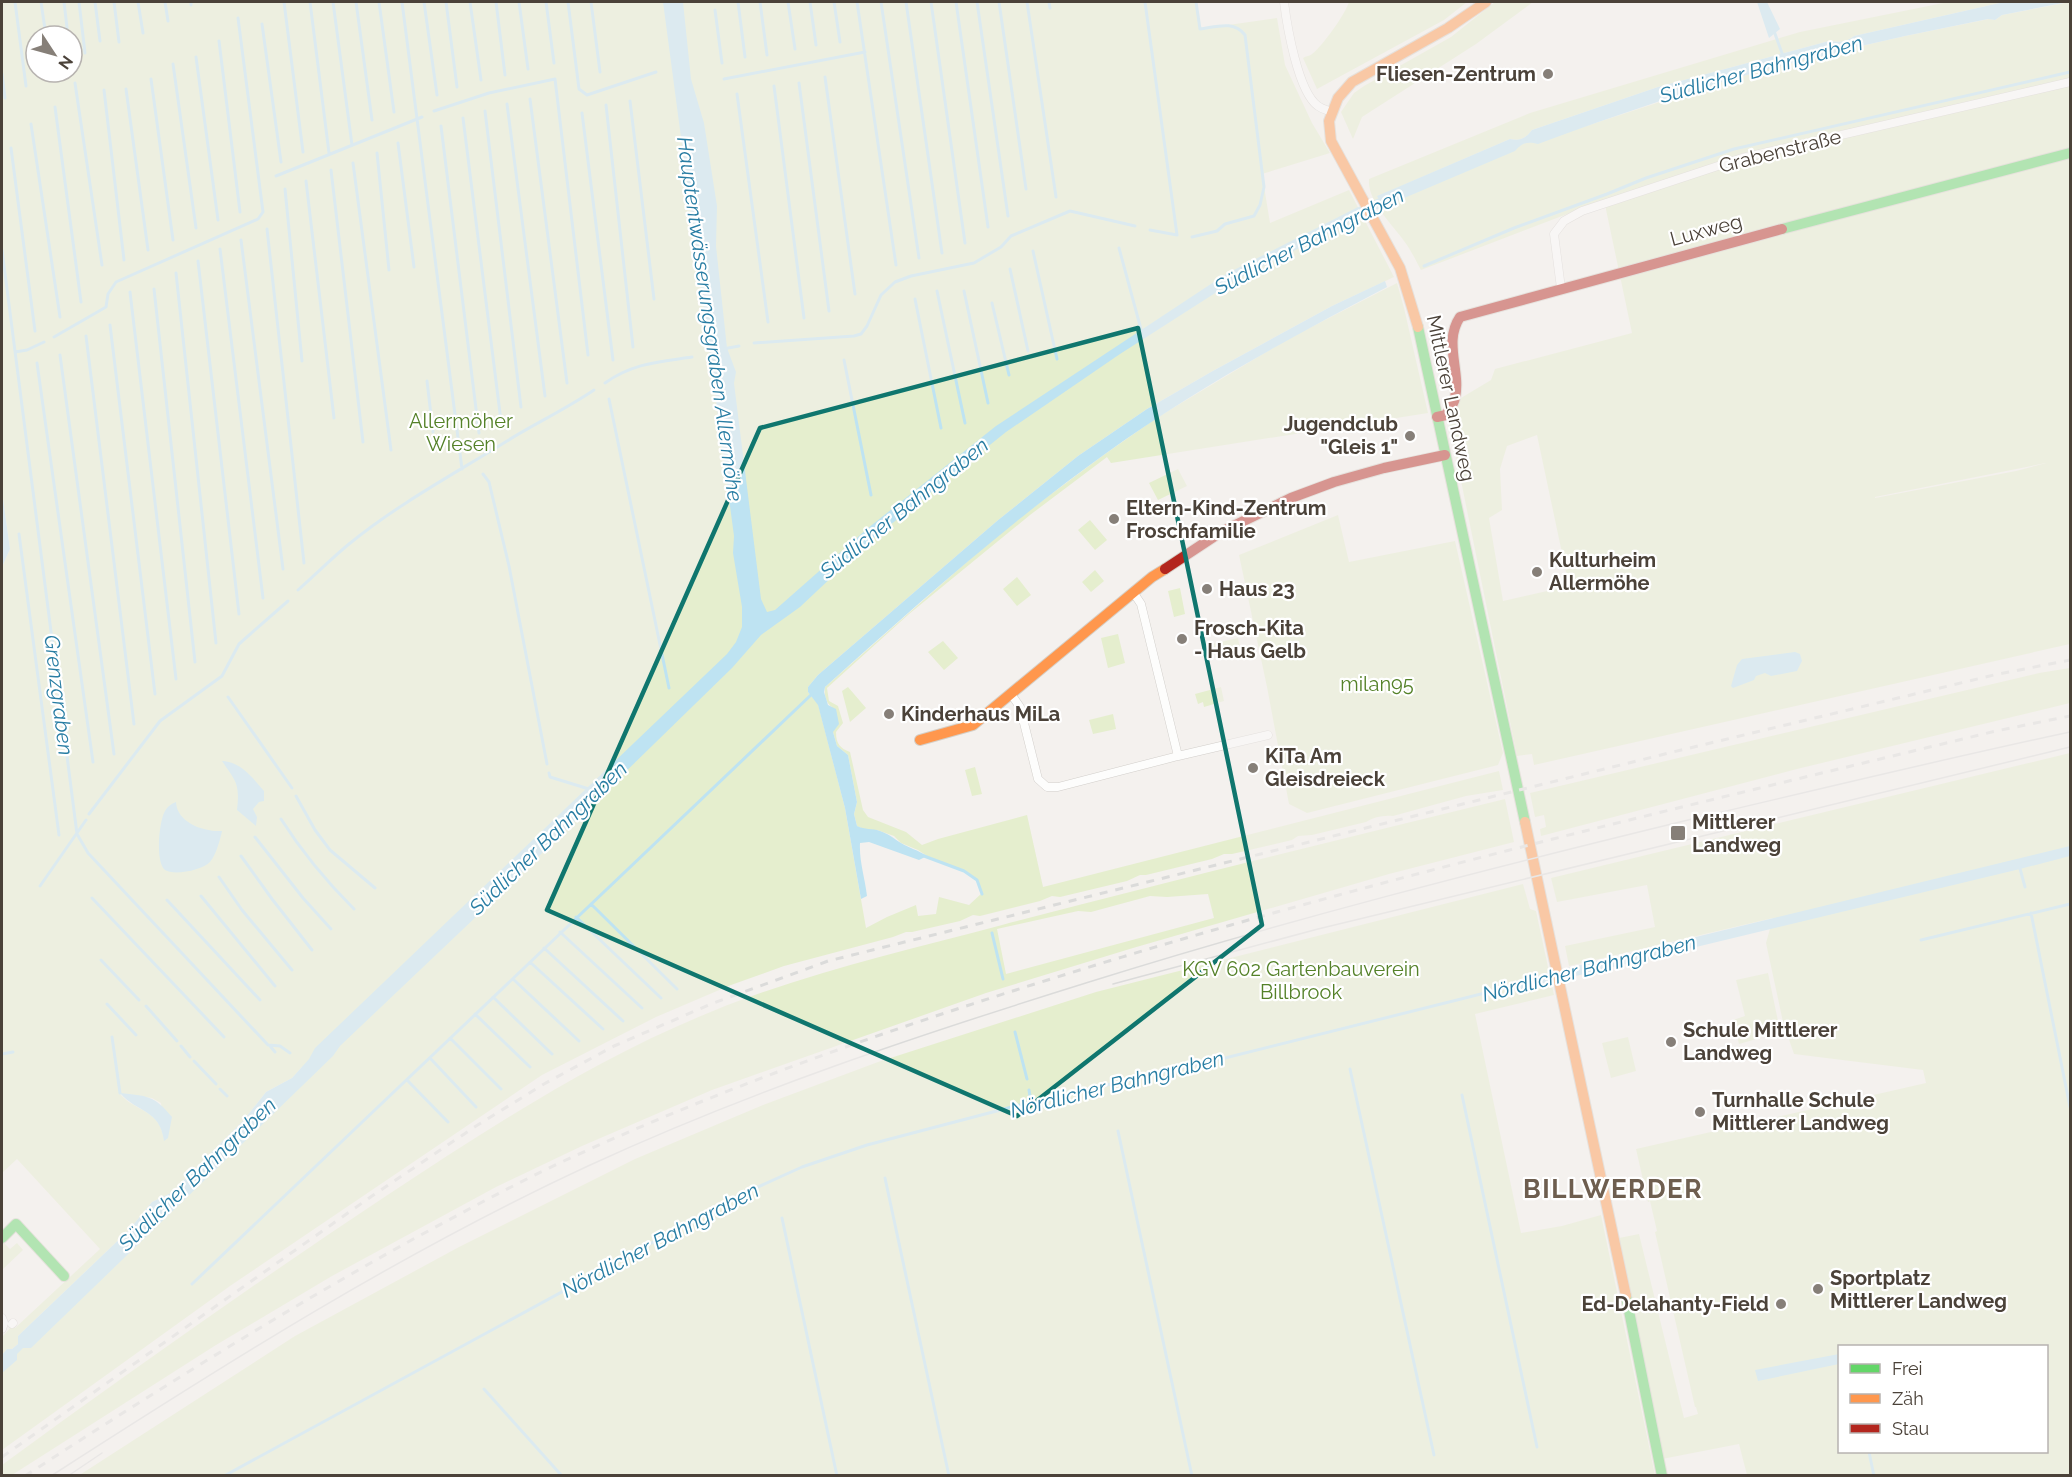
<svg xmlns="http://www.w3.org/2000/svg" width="2072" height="1477" font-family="Raleway,sans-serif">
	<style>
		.green { fill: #e5eece; fill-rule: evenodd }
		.water { fill: #bee3f2 }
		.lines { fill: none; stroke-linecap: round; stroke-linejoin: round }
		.stream { stroke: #bee3f2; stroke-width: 3 }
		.canal { stroke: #bee3f2; stroke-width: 9 }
		.street-casing { stroke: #d2cfcb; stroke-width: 9 }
		.fast-casing { stroke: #d5cfc6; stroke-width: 12 }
		.slow-casing { stroke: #d5cfc6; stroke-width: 12 }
		.jam-casing { stroke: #d5cfc6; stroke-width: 12 }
		.street { stroke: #fdfdfc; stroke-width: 8 }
		.fast { stroke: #63d668; stroke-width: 10 }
		.slow { stroke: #ff974d; stroke-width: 10 }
		.jam { stroke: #b3261e; stroke-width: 10 }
		.tram { stroke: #dbdbda; stroke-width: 1.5 }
		.rail { stroke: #dbdbda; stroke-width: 3; stroke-dasharray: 8 8; stroke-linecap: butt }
		.marked { fill: none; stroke: #0f766e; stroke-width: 4.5; stroke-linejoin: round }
		.poi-dot { fill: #867f78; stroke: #fff; stroke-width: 2 }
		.labels { text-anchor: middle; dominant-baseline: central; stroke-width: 4.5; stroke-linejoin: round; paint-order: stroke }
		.poi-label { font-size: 20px; font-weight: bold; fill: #4b4239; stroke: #fff; text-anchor: start }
		.street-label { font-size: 20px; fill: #4b4239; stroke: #fff }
		.park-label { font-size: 20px; fill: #548128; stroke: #fff }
		.water-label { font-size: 21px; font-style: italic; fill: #287da3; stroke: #fff }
		.district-label { font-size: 26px; font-weight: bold; letter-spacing: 1.5px; fill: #6e5e4f; stroke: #fff }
	</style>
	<rect width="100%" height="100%" fill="#f4f1ee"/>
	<path class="green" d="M 2,2 L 1196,2 L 1200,29 L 1277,18 L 1285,65 L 1312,123 L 1330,153 L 1262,174 L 1270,223 L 1349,190 L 1394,277 L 1332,306 L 1211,372 L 1147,409 L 1078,456 L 997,521 L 818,675 L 808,687 L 808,692 L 818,704 L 845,808 L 866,928 L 887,917 L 916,905 L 918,916 L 936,914 L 939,897 L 969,905 L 982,893 L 977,880 L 965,871 L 927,856 L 918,850 L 901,843 L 894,836 L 877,830 L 867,831 L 857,826 L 854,814 L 857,802 L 848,755 L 837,746 L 833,732 L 832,707 C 826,703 824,695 825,687 L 1003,530 L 1105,454 L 1158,417 L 1286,340 L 1397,283 L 1404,308 L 1428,413 L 1111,463 L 1107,457 L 1030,515 L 909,614 L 827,688 L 829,701 L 838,706 L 843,723 L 836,732 C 836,744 840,748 850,752 L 863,810 L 868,817 L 906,832 L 922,845 L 938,839 L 1027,815 L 1043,887 L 1499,771 L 1503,790 L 1466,796 L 1393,816 C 1383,815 1374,817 1366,822 L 1312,835 L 1298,836 L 1292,840 L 1232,854 L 1224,854 L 1212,859 L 1146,875 L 1140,875 L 1127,881 L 1060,897 L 1052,896 L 1040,901 L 980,916 L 973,915 L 960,921 L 912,932 L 906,932 L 893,937 L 784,966 L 731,985 L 656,1017 L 542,1075 L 230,1286 L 2,1450 L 2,1365 L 310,1077 L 302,1067 L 292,1078 L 266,1092 L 243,1121 L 171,1193 L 152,1202 L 129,1230 L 18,1336 L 18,1344 L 12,1349 L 7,1349 L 2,1355 L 2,1337 L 12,1326 L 15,1328 L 100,1249 L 17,1159 L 2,1173 L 2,567 L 10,549 L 2,492 ZM 36,36 L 72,36 L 72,72 L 36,72 ZM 120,1094 L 152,1098 L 161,1103 L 164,1140 C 160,1109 137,1113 120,1094 Z
		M 1349,2 L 1467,2 L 1444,20 L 1317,89 L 1303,58 C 1306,56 1310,56 1312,54 C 1322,47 1346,13 1349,2 Z
		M 1495,2 L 1533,2 L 1476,44 L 1362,117 L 1353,139 L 1341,112 L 1354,93 L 1364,86 L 1451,37 Z
		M 1948,2 L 2004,2 L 1854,36 C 1845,43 1839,42 1829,41 L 1658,87 L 1532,130 C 1525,139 1520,141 1510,139 L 1378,196 L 1521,144 L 1577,129 L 1718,83 L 1788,63 L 1835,53 C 1842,46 1848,45 1857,47 L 1905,36 L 1989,19 L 1995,20 L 2002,15 L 2070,2 L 2070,644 L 1534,765 L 1532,754 L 1517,756 L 1446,407 L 1491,380 L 1495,369 L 1632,333 L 1604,200 L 1421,270 C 1416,261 1411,250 1404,241 C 1392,224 1367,201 1369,179 L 1530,113 L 1800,32 ZM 1537,435 L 1569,586 L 1503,601 L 1489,518 L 1502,510 L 1500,469 L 1507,446 ZM 2046,463 L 2016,471 L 1875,498 L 1875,497 Z
		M 1178,469 L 1187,486 L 1158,500 L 1149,483 Z
		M 1338,515 L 1349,562 L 1455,541 L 1503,753 L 1498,765 L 1307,813 L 1289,804 L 1267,687 L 1239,555 Z
		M 1090,520 L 1107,540 L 1095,550 L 1078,530 Z
		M 1095,570 L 1104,581 L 1091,592 L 1082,582 Z
		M 1017,577 L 1031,595 L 1017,606 L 1003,589 Z
		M 1180,588 L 1185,614 L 1174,617 L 1168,591 Z
		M 1118,634 L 1125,663 L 1108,668 L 1101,638 Z
		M 1238,638 L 1241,653 L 1225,657 L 1224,652 L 1214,655 L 1211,644 Z
		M 943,641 L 958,658 L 944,670 L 928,652 Z
		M 2070,668 L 2070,703 L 1797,769 L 1541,836 L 1540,829 L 1546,827 L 1544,815 L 1535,817 L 1530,793 L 2039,673 Z
		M 848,687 L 866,708 L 850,722 L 842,691 Z
		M 1221,687 L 1224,701 L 1204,707 L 1203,702 L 1198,704 L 1195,694 Z
		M 1113,714 L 1116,729 L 1093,734 L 1089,720 Z
		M 2070,753 L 2070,1475 L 1747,1475 L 1739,1444 L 1662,1459 L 1614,1239 L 1639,1234 L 1684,1418 L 1698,1414 L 1696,1407 L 1695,1407 L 1655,1232 L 1657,1231 L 1650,1201 L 1648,1202 L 1636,1149 L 1926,1083 L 1923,1070 L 1794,1054 L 1783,1022 L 1766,943 L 1773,918 L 1569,966 L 1565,946 L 1655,927 L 1647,885 L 1557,902 L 1551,878 ZM 1840,1346 L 2046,1346 L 2046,1452 L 1840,1452 Z
		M 975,767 L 982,794 L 972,796 L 965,770 Z
		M 1505,799 L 1514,842 L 1389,874 L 1133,948 L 986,993 L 712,1090 L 582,1146 L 496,1187 L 332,1276 L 216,1345 L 12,1475 L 2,1475 L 2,1465 C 128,1373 255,1283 386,1196 C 491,1127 596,1058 713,1011 C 806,973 905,951 1002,925 C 1169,881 1337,840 1505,799 ZM 1208,894 L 1214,918 L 1006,974 L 997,929 L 1078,911 L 1091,912 L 1150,896 L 1167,897 Z
		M 1523,884 L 1530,909 L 1536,911 L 1554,995 L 1475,1014 L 1521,1233 L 1562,1226 L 1601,1215 L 1655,1475 L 78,1476 L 295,1336 L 459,1247 L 635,1159 L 763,1105 L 878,1062 L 1096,992 Z
		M 1768,973 L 1778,1021 L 1760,1038 L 1739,1044 L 1733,1020 L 1745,1016 L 1736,980 Z
		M 1628,1037 L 1636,1071 L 1611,1078 L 1602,1043 Z
		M 3,1242 L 10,1249 L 17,1243 L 23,1250 L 2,1270 Z"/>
	<path class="water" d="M 663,2 L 683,2 L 691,79 L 704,123 L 717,206 L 716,246 L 727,348 L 736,372 L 734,383 L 761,599 L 767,612 L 775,610 L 868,528 L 996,426 L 1226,274 L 1358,207 L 1363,216 L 1234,281 L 1120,354 L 1006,432 L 869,542 L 800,607 L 761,635 L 732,668 L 498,896 L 340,1046 L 333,1056 L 31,1348 L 23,1348 L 17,1354 L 17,1360 L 2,1373 L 2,1355 L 7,1349 L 12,1349 L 18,1344 L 18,1336 L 129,1230 L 152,1202 L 171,1193 L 243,1121 L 266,1092 L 292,1078 L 309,1059 L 315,1048 L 727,654 L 736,642 L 742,627 L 742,607 L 733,553 L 734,536 Z
		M 1757,2 L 1767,2 L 1780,29 L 1769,38 Z
		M 2004,2 L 2068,2 L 2002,15 L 1995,20 L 1988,19 L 1905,36 L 1857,47 C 1848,45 1841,46 1835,53 C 1734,75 1635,108 1538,144 C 1527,141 1522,143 1515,151 L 1383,207 L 1377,196 L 1510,139 C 1520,141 1525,139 1532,130 L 1658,87 L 1829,41 C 1839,42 1845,43 1854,36 Z
		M 1385,281 L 1387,287 C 1290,338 1193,390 1105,454 C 1006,525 915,606 825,687 L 824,692 L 828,705 L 836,709 L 839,724 L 833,732 L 837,746 L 848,755 L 857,802 L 854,814 L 857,826 C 865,830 872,828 880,831 C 889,834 893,838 901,843 C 909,848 918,850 927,856 L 919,860 L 869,842 L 860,843 C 859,861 865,878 867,896 L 861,899 L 845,808 L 818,705 L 808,692 L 808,687 L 818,675 L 997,521 L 1078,456 L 1147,409 L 1211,372 L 1332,306 Z
		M 2,492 L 10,549 L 2,567 Z
		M 1795,652 L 1800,654 L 1802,661 L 1797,671 L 1771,676 L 1765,673 L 1756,676 L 1754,680 L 1733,688 L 1731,686 L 1737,665 L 1742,659 Z
		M 222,761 C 241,762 252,777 264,791 L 264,801 L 259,802 L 253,809 L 257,817 L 256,826 L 237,810 C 240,783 236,782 222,761 Z
		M 176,802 C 177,823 204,832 222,831 C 220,840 216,855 210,862 C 203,870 174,876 165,870 C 155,862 159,821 165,811 C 168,806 171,804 176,802 Z
		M 2070,846 L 2070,856 L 2020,869 L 1514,991 L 1511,982 Z
		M 120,1093 C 147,1096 154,1095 172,1117 L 168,1138 L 164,1141 C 160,1109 137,1113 120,1093 Z
		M 1839,1354 L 1839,1364 L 1758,1381 L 1755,1370 Z"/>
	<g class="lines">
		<path class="stream" d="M 15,2 L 26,86
			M 41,2 L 46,36
			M 64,2 L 68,36
			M 79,2 L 85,53
			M 95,2 L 100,41
			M 114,2 L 119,42
			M 138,2 L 143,33
			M 165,2 L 168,21
			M 191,2 L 191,5
			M 284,2 L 303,152
			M 310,2 L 329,153
			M 333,2 L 352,145
			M 356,2 L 372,120
			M 379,2 L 394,112
			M 402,2 L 462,469
			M 424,2 L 437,95
			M 446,2 L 457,87
			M 470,2 L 481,80
			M 496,2 L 505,75
			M 519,2 L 528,69
			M 546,2 L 554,63
			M 568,2 L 579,89 L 587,95 L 656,72
			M 591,2 L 600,72
			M 738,2 L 745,57
			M 760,2 L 767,55
			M 788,2 L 795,49
			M 810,2 L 816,45
			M 834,2 L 840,42
			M 857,2 L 896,265
			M 881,2 L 919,258
			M 906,2 L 942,253
			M 931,2 L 965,243
			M 956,2 L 988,227
			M 977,2 L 1008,216
			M 999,2 L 1026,189
			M 1027,2 L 1056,197
			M 1049,2 L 1050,8
			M 1145,2 L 1177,235 L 1150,230
			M 715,10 L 722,63
			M 262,24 L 281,162
			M 1774,31 L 1783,56
			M 219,41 L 240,212
			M 196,57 L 218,220
			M 72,63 L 72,67
			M 173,64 L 196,228
			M 2,74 L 5,98
			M 825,77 L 855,294
			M 151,79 L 173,240
			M 724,79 L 865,52
			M 75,83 L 102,265
			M 799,83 L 829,311
			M 774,86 L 804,318
			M 126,89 L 148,250
			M 104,90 L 124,260
			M 737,94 L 768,322
			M 530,99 L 567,383
			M 630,101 L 654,299
			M 507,104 L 545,396
			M 606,105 L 633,347
			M 55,107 L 81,302
			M 434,111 L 489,93 L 555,79 L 588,355
			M 485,111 L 521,407
			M 582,113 L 613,360
			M 463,118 L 501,421
			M 31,124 L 60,317
			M 441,126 L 479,433
			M 398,143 L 414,267
			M 11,148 L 35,331
			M 377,153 L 389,270
			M 353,163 L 391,450
			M 331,170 L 363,442
			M 276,176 L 422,117
			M 306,181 L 334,418
			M 285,189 L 302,361
			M 267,229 L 304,563
			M 1192,237 L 1217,231 L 1225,224 L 1254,216 L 1260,205 L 1264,187 L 1245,35 C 1234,20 1216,27 1200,29 L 1196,2
			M 241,240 L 283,569
			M 1119,248 L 1142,333
			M 220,249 L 263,598
			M 2,250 L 77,834 L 88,853 L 268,1045 L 280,1046 L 290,1053
			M 1033,251 L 1057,359
			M 198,261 L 239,614
			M 1424,266 L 1514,228 L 1607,194 L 1646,178 L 1734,149 L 2070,72
			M 1010,269 L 1028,351
			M 176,273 L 216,643
			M 154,289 L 195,662
			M 937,291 L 965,423
			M 964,291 L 988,403
			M 130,292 L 176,679
			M 915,299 L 941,428
			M 992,303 L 1009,375
			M 110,325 L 155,694
			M 86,336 L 134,724
			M 54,337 L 106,307 L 108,294 L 116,282 L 258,219 L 263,212 L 238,18
			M 754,343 L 854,336 L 861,334 L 867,326 L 881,295 L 895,282 L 911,276 L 974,263 L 1001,247 L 1011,236 L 1070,211 L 1135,226
			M 723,349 L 739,346
			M 15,352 L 27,350 L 44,342
			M 60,355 L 114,754
			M 844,360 L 871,495
			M 37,363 L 93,762
			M 427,381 L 433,432
			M 605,383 C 633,363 659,362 692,357
			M 609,399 L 669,688
			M 483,474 L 489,482 L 509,566 L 547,764
			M 19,534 L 59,835
			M 298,590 C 315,575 332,558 349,544 C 398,504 454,474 507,441 C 536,423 566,409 594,390
			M 228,697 L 292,788
			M 549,773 L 550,777 L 589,789
			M 296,796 L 315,830 L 330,850 L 375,888
			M 89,814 L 160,721 L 222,676 L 239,644 L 288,601
			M 281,819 C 302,852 326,881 354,909
			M 255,837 L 303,898 L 331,929
			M 241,856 L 272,899 L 312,950
			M 924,856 L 964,871 L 977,880 L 982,894
			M 2019,865 L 2025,887
			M 219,877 L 242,910 L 292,970
			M 40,886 L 86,820
			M 201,896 L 275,986
			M 92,898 L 224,1037
			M 167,900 L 260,1000
			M 591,904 L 677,989
			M 2031,913 L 2070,1107
			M 576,917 L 661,998
			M 560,932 L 642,1008
			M 992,933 L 1003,979
			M 1921,940 L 2070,904
			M 544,948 L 623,1021
			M 101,960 L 139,1000
			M 530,962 L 603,1029
			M 513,979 L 579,1041
			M 493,997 L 552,1054
			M 107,1004 L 136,1035
			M 146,1006 L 177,1041
			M 475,1014 L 530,1067
			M 1015,1032 L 1027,1079
			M 112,1037 L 120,1093
			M 450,1038 L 501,1089
			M 181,1046 L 190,1057
			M 270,1046 L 275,1052
			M 2,1054 L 13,1052
			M 430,1058 L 476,1107
			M 194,1061 L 216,1084
			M 1350,1069 L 1434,1455
			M 407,1080 L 448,1122
			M 220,1089 L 227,1096
			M 1029,1090 L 1031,1102
			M 1462,1095 L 1537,1447
			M 1118,1131 L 1192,1476
			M 885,1178 L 949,1476
			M 782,1218 L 837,1476
			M 192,1284 L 812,694
			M 484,1389 L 562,1476
			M 1869,1452 L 1874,1476
			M 224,1476 L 736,1197 L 802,1167 L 867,1145 L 1031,1102 L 1205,1063 L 1517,985"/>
		<path class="canal" d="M 1361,211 L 1391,198"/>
		<g class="street-casing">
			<path id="street" d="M 1284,2 C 1287,26 1298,92 1318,106 C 1322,109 1327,110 1331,112
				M 1561,288 L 1554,234 L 1564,221 L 1582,211 L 1742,158 L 2070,82
				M 1133,592 L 1141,604 L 1178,756 L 1268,735
				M 1011,694 L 1020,707 L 1038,779 L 1047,787 L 1058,787 L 1178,756
				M 2,1318 L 4,1323 L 2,1329
				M 12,1324 L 13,1323"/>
		</g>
		<g class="fast-casing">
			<path id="fast" d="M 1782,229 L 2070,153
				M 1418,327 L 1525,822
				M 2,1238 L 16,1224 L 64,1276
				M 1626,1296 L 1662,1476"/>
		</g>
		<g class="slow-casing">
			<path id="slow" d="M 1418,327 L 1400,268 L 1331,141 L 1329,121 L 1338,98 L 1352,82 L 1448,28 L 1486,2
				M 920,740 L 973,725 L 1152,577 L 1165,569
				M 1525,822 L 1626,1296"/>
		</g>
		<g class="jam-casing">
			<path id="jam" d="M 1437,417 L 1446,415 C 1449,410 1454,404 1455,398 C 1461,371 1443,342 1460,317 L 1782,229
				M 1165,569 L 1221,532 L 1291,498 L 1334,482 L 1384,468 L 1445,455"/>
		</g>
		<use href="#street" class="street"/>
		<use href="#fast" class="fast"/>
		<use href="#slow" class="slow"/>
		<use href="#jam" class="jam"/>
		<path class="tram" d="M 1113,984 L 1318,929 L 2070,747
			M 51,1476 C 225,1364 400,1253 588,1166 C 750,1091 919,1035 1089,982 C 1287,920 1487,869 1688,820 C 1816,790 1943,759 2070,732
			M 68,1476 L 102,1453"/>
		<path class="rail" d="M 2,1457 L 372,1196 L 476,1126 L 544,1084 L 614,1046 L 711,1004 L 828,961 L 1673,752 L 1994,675 L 2070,660
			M 25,1476 C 154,1392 283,1311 417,1237 C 473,1207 529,1176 588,1150 C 756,1074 932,1015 1109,961 C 1401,872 1699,803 1996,731 L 2070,716"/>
	</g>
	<path d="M0 0H2072V1477H0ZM 1138,328 L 1262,925 L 1017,1116 L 547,910 L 760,428 Z" fill="#f4f1ee" fill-opacity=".55" fill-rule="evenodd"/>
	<path class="marked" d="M 1138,328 L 1262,925 L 1017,1116 L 547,910 L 760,428 Z"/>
	<g class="poi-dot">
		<circle cx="1548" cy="74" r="6"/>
		<circle cx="1410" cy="436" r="6"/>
		<circle cx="1114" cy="519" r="6"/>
		<circle cx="1537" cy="572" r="6"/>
		<circle cx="1207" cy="589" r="6"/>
		<circle cx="1182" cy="639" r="6"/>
		<circle cx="889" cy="714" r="6"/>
		<circle cx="1253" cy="768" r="6"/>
		<rect x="1670" y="825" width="16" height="16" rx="3"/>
		<circle cx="1671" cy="1042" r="6"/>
		<circle cx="1700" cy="1112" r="6"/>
		<circle cx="1818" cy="1289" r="6"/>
		<circle cx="1781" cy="1304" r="6"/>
	</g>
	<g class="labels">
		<g class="poi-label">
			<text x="1536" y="74" text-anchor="end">Fliesen-Zentrum</text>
			<text x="1398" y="424" text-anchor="end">Jugendclub<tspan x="1398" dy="23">"Gleis 1"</tspan></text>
			<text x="1126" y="508">Eltern-Kind-Zentrum<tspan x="1126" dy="23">Froschfamilie</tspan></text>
			<text x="1549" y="560">Kulturheim<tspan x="1549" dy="23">Allermöhe</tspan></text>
			<text x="1219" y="589">Haus 23</text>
			<text x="1194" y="628">Frosch-Kita<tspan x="1194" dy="23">- Haus Gelb</tspan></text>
			<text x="901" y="714">Kinderhaus MiLa</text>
			<text x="1265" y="756">KiTa Am<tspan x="1265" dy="23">Gleisdreieck</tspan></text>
			<text x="1692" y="822">Mittlerer<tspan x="1692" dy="23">Landweg</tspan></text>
			<text x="1683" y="1030">Schule Mittlerer<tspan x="1683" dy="23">Landweg</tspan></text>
			<text x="1712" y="1100">Turnhalle Schule<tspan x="1712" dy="23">Mittlerer Landweg</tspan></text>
			<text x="1830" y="1278">Sportplatz<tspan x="1830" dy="23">Mittlerer Landweg</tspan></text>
			<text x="1769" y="1304" text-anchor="end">Ed-Delahanty-Field</text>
		</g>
		<g class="street-label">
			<text transform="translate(1780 151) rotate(-14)">Grabenstraße</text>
			<text transform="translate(1706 230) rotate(-15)">Luxweg</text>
			<text transform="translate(1451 398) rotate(78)">Mittlerer Landweg</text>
		</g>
		<g class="park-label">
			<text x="461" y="421">Allermöher<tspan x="461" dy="23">Wiesen</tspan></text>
			<text x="1377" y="684">milan95</text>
			<text x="1301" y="969">KGV 602 Gartenbauverein<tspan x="1301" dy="23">Billbrook</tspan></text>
		</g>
		<g class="water-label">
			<text transform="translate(1761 69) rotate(-15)">Südlicher Bahngraben</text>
			<text transform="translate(1309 241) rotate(-27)">Südlicher Bahngraben</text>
			<text transform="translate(710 319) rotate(82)">Hauptentwässerungsgraben Allermöhe</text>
			<text transform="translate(904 508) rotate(-39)">Südlicher Bahngraben</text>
			<text transform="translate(59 695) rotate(83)">Grenzgraben</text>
			<text transform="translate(548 838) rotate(-44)">Südlicher Bahngraben</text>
			<text transform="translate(1589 968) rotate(-14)">Nördlicher Bahngraben</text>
			<text transform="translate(1117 1084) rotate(-14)">Nördlicher Bahngraben</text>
			<text transform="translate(197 1174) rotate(-44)">Südlicher Bahngraben</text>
			<text transform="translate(660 1240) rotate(-28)">Nördlicher Bahngraben</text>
		</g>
		<g class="district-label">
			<text x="1613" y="1189">BILLWERDER</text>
		</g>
	</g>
	<rect width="2072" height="1477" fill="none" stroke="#4b4239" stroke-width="6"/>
	<rect x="1838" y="1345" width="210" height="108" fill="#ffffff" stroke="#b7b3b0" stroke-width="1.5"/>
	<rect x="1850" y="1364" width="30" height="9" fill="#63d668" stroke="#b7b3b0" stroke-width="1.5"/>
	<text x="1892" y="1375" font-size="18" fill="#4b4239">Frei</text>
	<rect x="1850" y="1394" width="30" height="9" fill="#ff974d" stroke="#b7b3b0" stroke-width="1.5"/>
	<text x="1892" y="1405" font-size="18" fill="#4b4239">Zäh</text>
	<rect x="1850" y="1424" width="30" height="9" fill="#b3261e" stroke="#b7b3b0" stroke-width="1.5"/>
	<text x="1892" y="1435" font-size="18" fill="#4b4239">Stau</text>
	<g transform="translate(54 54) rotate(126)"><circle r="28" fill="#ffffff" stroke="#b7b3b0" stroke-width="1.5"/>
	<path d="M0-4.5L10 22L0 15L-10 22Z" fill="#867f78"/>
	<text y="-9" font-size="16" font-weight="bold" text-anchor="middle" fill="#4b4239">N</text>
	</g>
</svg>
